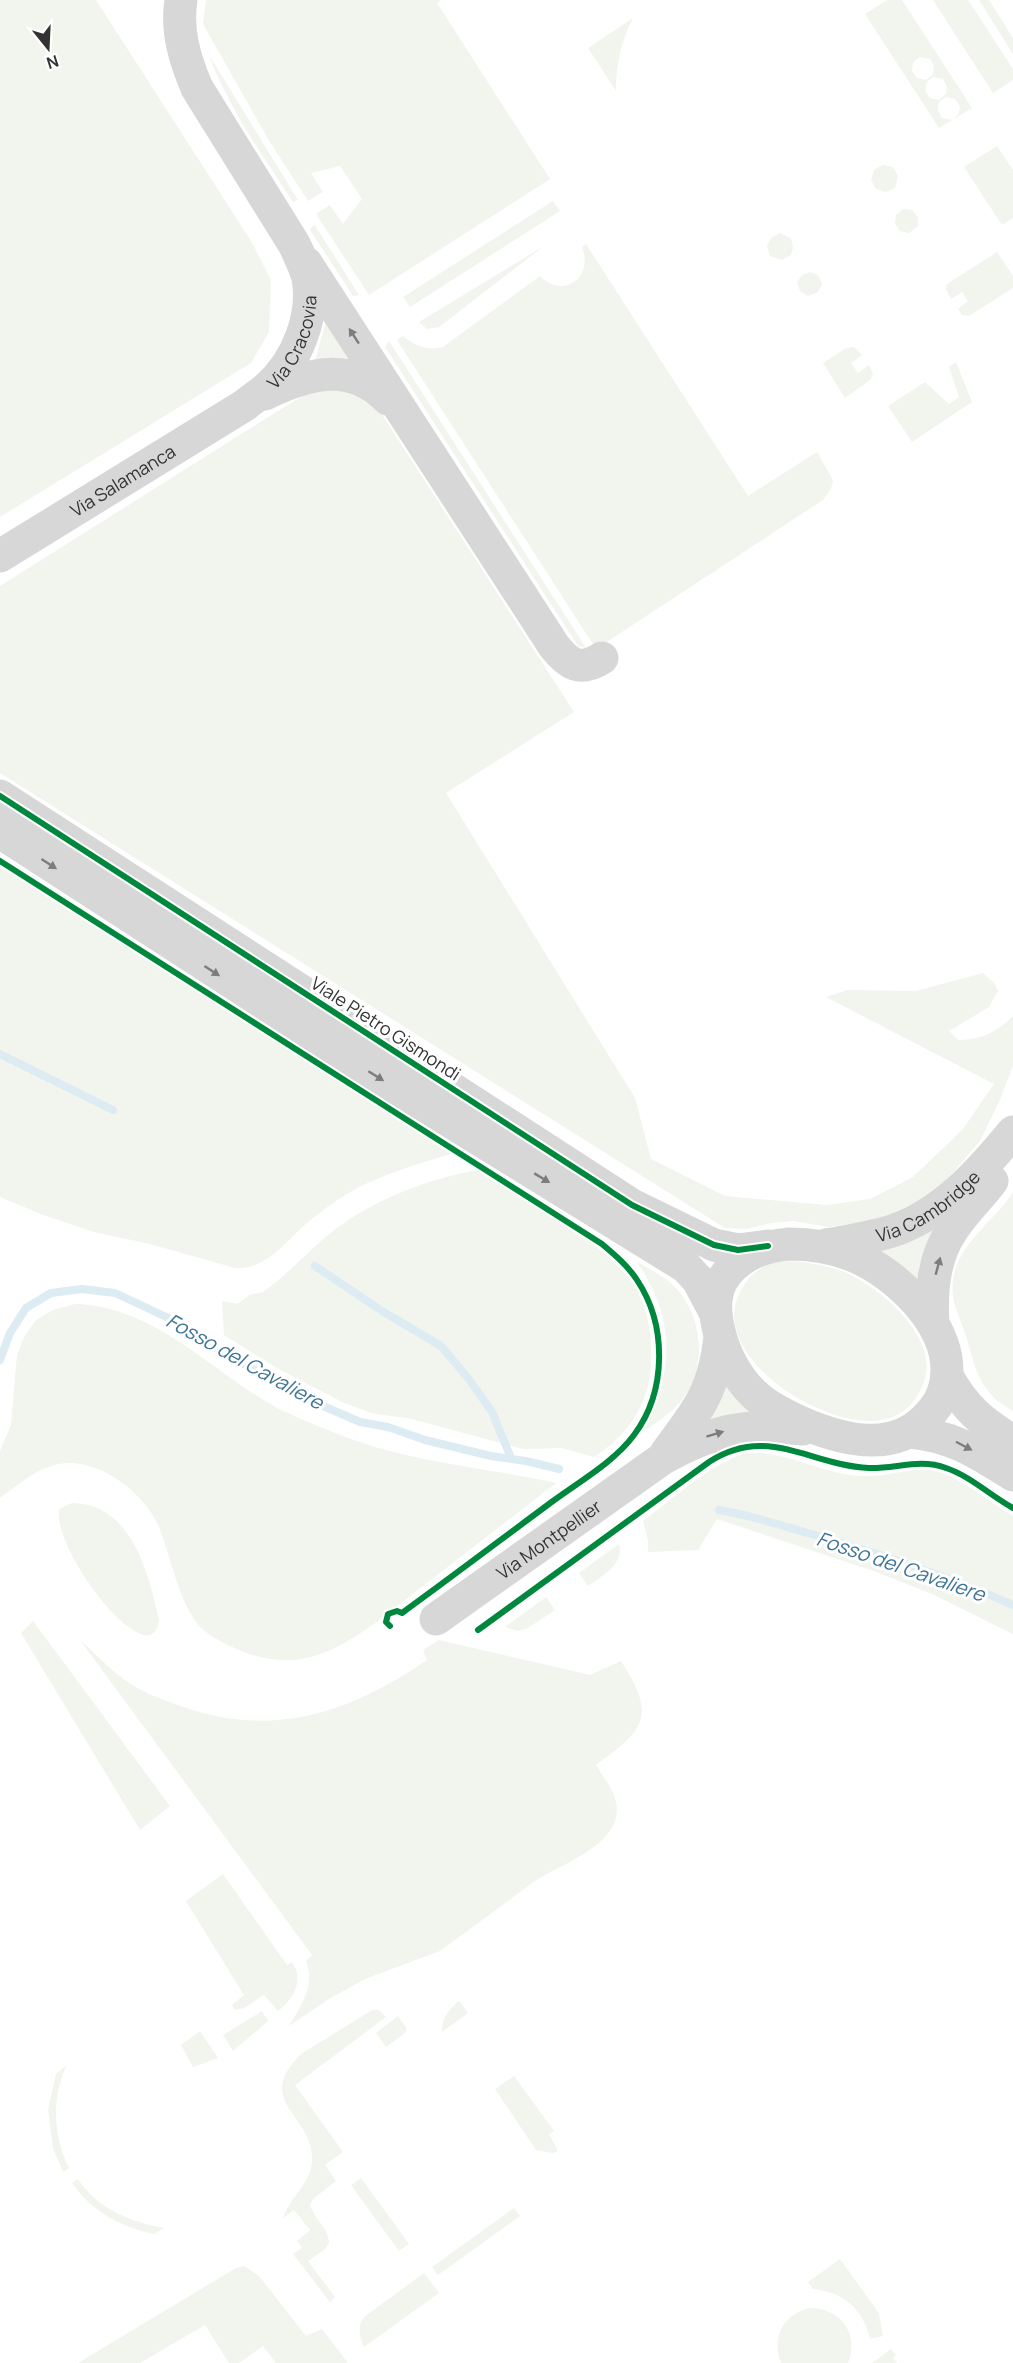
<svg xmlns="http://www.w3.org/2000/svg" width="1013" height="2363" font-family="Manrope,sans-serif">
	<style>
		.green { fill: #f1f5ed; fill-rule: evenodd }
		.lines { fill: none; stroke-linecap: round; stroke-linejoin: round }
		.stream { stroke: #ddebf3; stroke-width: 8 }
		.minor { stroke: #d7d7d7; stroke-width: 33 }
		.cycleway-casing { stroke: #fff; stroke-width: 10 }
		.cycleway { stroke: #00873e; stroke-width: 6 }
		.oneway { fill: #7d7d7d }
		.labels { text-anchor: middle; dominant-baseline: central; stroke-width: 6; stroke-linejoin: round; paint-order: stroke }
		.street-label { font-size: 18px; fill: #333; stroke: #fff }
		.water-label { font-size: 20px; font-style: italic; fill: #3f7597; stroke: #fff }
	</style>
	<rect width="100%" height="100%" fill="#fff"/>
	<path class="green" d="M 0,0 L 96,0 L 251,241 L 271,280 L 269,332 L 251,363 L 0,517 Z
		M 206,0 L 441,0 L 437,3 L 550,179 L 369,295 L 316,214 L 330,205 L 343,224 L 362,199 L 340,166 L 311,173 L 323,192 L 308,201 L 268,139 L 203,24 Z
		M 887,0 L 902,0 L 972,108 L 939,128 L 865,14 ZM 920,57 L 930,59 L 934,66 L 933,74 L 926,80 L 917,78 L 912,71 L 913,62 ZM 933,77 L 943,79 L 947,86 L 946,94 L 939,100 L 930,98 L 925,91 L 927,82 ZM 946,97 L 955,99 L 960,106 L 959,114 L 952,120 L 942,118 L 938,111 L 939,102 Z
		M 933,0 L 968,0 L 1013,69 L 1013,80 L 993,93 Z
		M 979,0 L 989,0 L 1013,38 L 1013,54 Z
		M 633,18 C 621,41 616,65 616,91 L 588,48 Z
		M 209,55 L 298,200 L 293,202 C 263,156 228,107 209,55 Z
		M 997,146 L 1013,170 L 1013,218 L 1002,225 L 964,167 Z
		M 883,165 L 893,167 L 898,176 L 895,188 L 886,192 L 876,189 L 871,180 L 874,170 Z
		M 553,201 L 560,211 L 410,307 L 403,297 Z
		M 903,209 L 912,210 L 918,217 L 918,226 L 909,233 L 900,231 L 895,224 L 896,215 Z
		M 314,224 L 359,295 L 353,296 L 310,230 Z
		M 780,233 L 791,238 L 793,248 L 791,255 L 782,260 L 770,256 L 767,246 L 771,238 Z
		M 586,244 L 748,496 L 817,452 L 833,480 L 831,489 L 823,500 L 596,649 L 397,340 L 403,336 C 415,346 428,351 443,347 L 540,276 C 563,300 594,277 582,247 Z
		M 544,246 L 439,327 L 427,329 L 419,322 Z
		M 997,252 L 1013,276 L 1013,288 L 969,316 L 962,315 L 958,309 L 968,301 L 962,292 L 951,299 L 946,289 L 947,284 Z
		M 810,272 L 818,275 L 822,284 L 818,292 L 808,296 L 800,291 L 797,282 L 802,275 Z
		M 327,317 L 351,357 L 344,362 L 315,361 Z
		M 389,341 L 586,648 L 578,646 L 385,347 Z
		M 854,347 L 862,355 L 851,363 L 858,373 L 869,365 L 873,374 L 870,380 L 845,398 L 823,363 L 846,348 Z
		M 956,362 L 972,402 L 912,442 L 888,406 L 925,382 L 949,404 L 959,397 L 949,367 Z
		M 323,386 L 372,399 L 574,712 L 446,793 L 635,1098 L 651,1159 L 725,1196 L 827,1205 L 870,1199 L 913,1177 L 963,1129 L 994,1084 L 826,997 L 847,990 L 916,991 L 983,973 L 994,983 L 998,991 L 989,1007 L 949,1031 L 958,1040 C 980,1041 998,1031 1013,1016 L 1013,1066 L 999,1102 L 980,1141 L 950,1176 L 928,1196 L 882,1219 L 829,1227 L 793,1221 L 771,1223 L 746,1229 L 725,1228 L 0,773 L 0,586 L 254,426 L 307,393 Z
		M 0,866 L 400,1121 L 451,1154 C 418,1164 382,1174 352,1191 C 336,1200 320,1212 307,1223 C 284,1243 267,1269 235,1268 L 150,1244 L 94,1232 L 41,1214 L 0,1197 Z
		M 479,1170 C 521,1197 618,1250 638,1292 C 649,1314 652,1339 651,1363 C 650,1404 627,1436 594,1457 L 562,1448 L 523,1449 L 412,1419 L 371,1413 L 342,1402 L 277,1368 L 224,1335 L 222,1301 L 238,1304 L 249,1295 L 263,1292 C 293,1271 316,1241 347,1221 C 382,1197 437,1176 479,1170 Z
		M 1013,1192 L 1013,1411 C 1003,1405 995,1400 988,1391 C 975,1375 972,1355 966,1336 C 957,1309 946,1295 957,1265 C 968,1236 997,1218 1013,1192 Z
		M 942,1215 L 925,1291 L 875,1249 Z
		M 636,1261 C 649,1269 664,1276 674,1286 C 702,1314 708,1366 684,1397 C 674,1412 656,1422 642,1433 C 675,1374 676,1317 636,1261 Z
		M 779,1261 C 801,1261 821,1264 842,1271 C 881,1287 944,1340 922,1387 C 914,1404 904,1414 886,1419 C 829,1434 704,1356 741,1290 C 750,1274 762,1265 779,1261 Z
		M 75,1304 C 155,1306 213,1373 279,1409 C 302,1420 327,1430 351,1439 C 416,1463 489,1468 556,1483 L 374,1624 C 324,1659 288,1673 230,1646 C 216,1639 203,1633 194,1619 C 176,1591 171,1556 158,1525 C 143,1492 98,1457 59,1464 C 37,1468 18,1485 0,1498 L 0,1451 L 11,1425 L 17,1355 L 25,1335 L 36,1320 L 53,1310 Z
		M 724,1383 L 732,1395 L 750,1413 L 711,1419 L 719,1403 Z
		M 745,1453 C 788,1450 824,1476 866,1476 C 892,1477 917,1464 942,1473 C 964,1481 992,1503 1013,1516 L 1013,1634 L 932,1594 L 874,1571 L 717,1519 L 698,1550 L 648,1552 L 648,1540 L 643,1521 C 671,1500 712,1463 745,1453 Z
		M 72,1503 C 132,1504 148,1572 159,1620 C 152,1678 53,1554 59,1509 Z
		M 619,1544 C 625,1563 602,1576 588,1586 L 579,1573 Z
		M 546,1597 L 555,1610 L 528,1628 L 518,1631 L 505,1627 Z
		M 33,1621 L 170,1806 L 140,1830 L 21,1633 Z
		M 80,1640 C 99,1657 117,1677 139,1689 C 154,1697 170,1702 186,1708 C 276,1738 351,1712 427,1660 L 423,1650 L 439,1640 L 590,1675 L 621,1661 C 657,1717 645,1729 596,1765 C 602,1775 609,1784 613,1793 C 634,1841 564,1862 535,1881 L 440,1951 L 365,1979 L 329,1999 L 289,2026 C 301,2006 316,1985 306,1961 L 312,1955 Z
		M 223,1874 L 287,1965 L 292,1962 C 305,1979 293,2000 278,2011 L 264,1995 L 244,2008 L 235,2010 L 232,2005 L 244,1995 L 186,1901 Z
		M 459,2001 L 468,2013 L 442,2032 C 442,2017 448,2010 459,2001 Z
		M 372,2010 L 379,2010 L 386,2017 L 295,2085 L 343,2152 L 325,2165 L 336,2181 L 313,2199 L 310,2205 C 314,2219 329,2228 329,2243 L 325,2249 L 308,2261 L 335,2297 L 330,2302 L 293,2254 L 302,2248 L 297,2241 L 310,2230 L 294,2210 L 283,2218 C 290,2197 311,2183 312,2161 C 314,2114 252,2103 301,2054 Z
		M 262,2011 L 268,2021 L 233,2051 L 223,2035 Z
		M 398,2016 L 406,2027 L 406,2032 L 386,2047 L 376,2033 Z
		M 200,2031 L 218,2058 L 193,2067 L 181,2045 Z
		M 67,2065 C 51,2098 53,2136 69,2168 L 63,2172 L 53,2148 L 48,2110 L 56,2074 Z
		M 514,2076 L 554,2131 L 549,2134 L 558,2151 L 553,2153 L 536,2150 L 495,2089 Z
		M 361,2178 L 409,2244 L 399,2251 L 351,2185 Z
		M 78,2179 C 98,2209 130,2222 164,2228 L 154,2234 C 121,2227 91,2211 72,2183 Z
		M 514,2208 L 520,2216 L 438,2275 L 432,2267 Z
		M 840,2259 L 879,2313 L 883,2336 L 870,2339 C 863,2309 844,2292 813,2289 L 808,2282 Z
		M 244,2266 L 259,2276 L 306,2336 L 322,2329 L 348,2363 L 276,2363 L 263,2346 L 239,2363 L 229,2363 L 205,2325 L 140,2363 L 78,2363 L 236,2268 Z
		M 424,2273 L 439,2293 L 364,2347 C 359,2336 357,2327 364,2317 Z
		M 809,2308 C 840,2308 860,2333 848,2363 L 781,2363 C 771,2338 783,2315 809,2308 Z
		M 891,2349 L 896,2355 L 893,2358 L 897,2363 L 872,2363 Z"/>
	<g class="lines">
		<path class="stream" d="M 0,1054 L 113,1110
			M 315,1266 L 382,1311 L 441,1346 L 468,1378 L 492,1412 L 511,1458
			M 0,1360 L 10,1333 L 26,1308 L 51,1293 L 82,1289 L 115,1293 L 177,1322 L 231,1358 L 268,1376 L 300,1396 L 360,1422 L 388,1427 L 425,1440 L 491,1456 L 526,1461 L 559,1469
			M 719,1510 C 750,1515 779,1525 808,1533 C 878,1553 947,1576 1013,1605"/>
		<g class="minor">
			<path d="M 306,263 L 554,646 C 569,665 580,672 602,658"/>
			<path d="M 265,394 C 308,373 351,361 388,399"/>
			<path id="s1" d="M 0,556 L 245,405 C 252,399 260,394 267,388 C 296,363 315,317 308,278 C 305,266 299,255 294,244 L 197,88 C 185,60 176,31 181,0"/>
			<path d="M 0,796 L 632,1205 L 714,1245 L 738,1250 L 768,1246"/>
			<path d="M 0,832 L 375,1075 L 686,1267 L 698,1280 L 715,1312"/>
			<path d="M 789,1244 C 811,1244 831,1247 852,1255 C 897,1273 955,1328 946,1381 C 944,1395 937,1407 927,1417 C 893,1454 841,1440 800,1422 C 784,1415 767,1407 754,1394 C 737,1378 724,1354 719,1331 C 715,1315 713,1298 721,1282 C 735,1257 762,1246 789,1244 Z"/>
			<path id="s2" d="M 826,1245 C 847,1241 868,1238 889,1232 C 941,1216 979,1173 1013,1132"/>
			<path d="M 933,1323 C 931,1292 933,1259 951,1232 C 962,1214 979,1198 992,1181"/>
			<path d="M 947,1376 C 965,1408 982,1423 1013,1441"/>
			<path d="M 909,1432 C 953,1436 976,1452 1013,1475"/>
			<path d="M 666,1453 C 698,1410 714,1392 720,1337"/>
			<path id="s3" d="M 436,1619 L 662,1459 C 713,1430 744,1424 803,1429"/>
		</g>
		<g class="cycleway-casing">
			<path id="cycleway" d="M 0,796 L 632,1205 L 714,1245 L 738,1250 L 768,1246
				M 0,861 L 602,1244 C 615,1255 628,1266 637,1280 C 667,1325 667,1391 634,1435 C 614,1462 580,1481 553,1501 C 503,1538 453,1576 402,1613 L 397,1611 L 388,1614 L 386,1622 L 390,1626
				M 478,1630 L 709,1462 C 767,1424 809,1465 869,1468 C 895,1469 920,1458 946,1468 C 970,1476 991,1496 1013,1508"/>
		</g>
		<use href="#cycleway" class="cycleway"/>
	</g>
	<defs><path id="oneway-solid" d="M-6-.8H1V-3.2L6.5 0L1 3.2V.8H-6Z" transform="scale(1.5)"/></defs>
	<g class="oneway">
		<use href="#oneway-solid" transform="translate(354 336) rotate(-123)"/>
		<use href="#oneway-solid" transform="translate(49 864) rotate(33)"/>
		<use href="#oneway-solid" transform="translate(212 971) rotate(33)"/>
		<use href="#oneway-solid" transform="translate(376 1076) rotate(32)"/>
		<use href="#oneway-solid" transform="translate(542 1178) rotate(31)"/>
		<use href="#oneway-solid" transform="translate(938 1266) rotate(-75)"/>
		<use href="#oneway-solid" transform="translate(715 1434) rotate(-17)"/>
		<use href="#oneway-solid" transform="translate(964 1446) rotate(28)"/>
	</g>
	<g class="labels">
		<g class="street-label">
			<text stroke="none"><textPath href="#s1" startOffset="370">Via Cracovia</textPath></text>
			<text stroke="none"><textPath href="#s1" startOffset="144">Via Salamanca</textPath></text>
			<text transform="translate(386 1028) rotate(33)">Viale Pietro Gismondi</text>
			<text stroke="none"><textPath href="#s2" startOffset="111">Via Cambridge</textPath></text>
			<text stroke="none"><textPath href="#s3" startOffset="138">Via Montpellier</textPath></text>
		</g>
		<g class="water-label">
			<text transform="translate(245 1361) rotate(29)">Fosso del Cavaliere</text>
			<text transform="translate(901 1566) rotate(19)">Fosso del Cavaliere</text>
		</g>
	</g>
	<g transform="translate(48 48) rotate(162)" stroke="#ffffff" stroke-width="4.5" paint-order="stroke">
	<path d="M0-4.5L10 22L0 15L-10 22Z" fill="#333333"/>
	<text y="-9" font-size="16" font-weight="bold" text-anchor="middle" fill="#333333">N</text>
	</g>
</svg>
